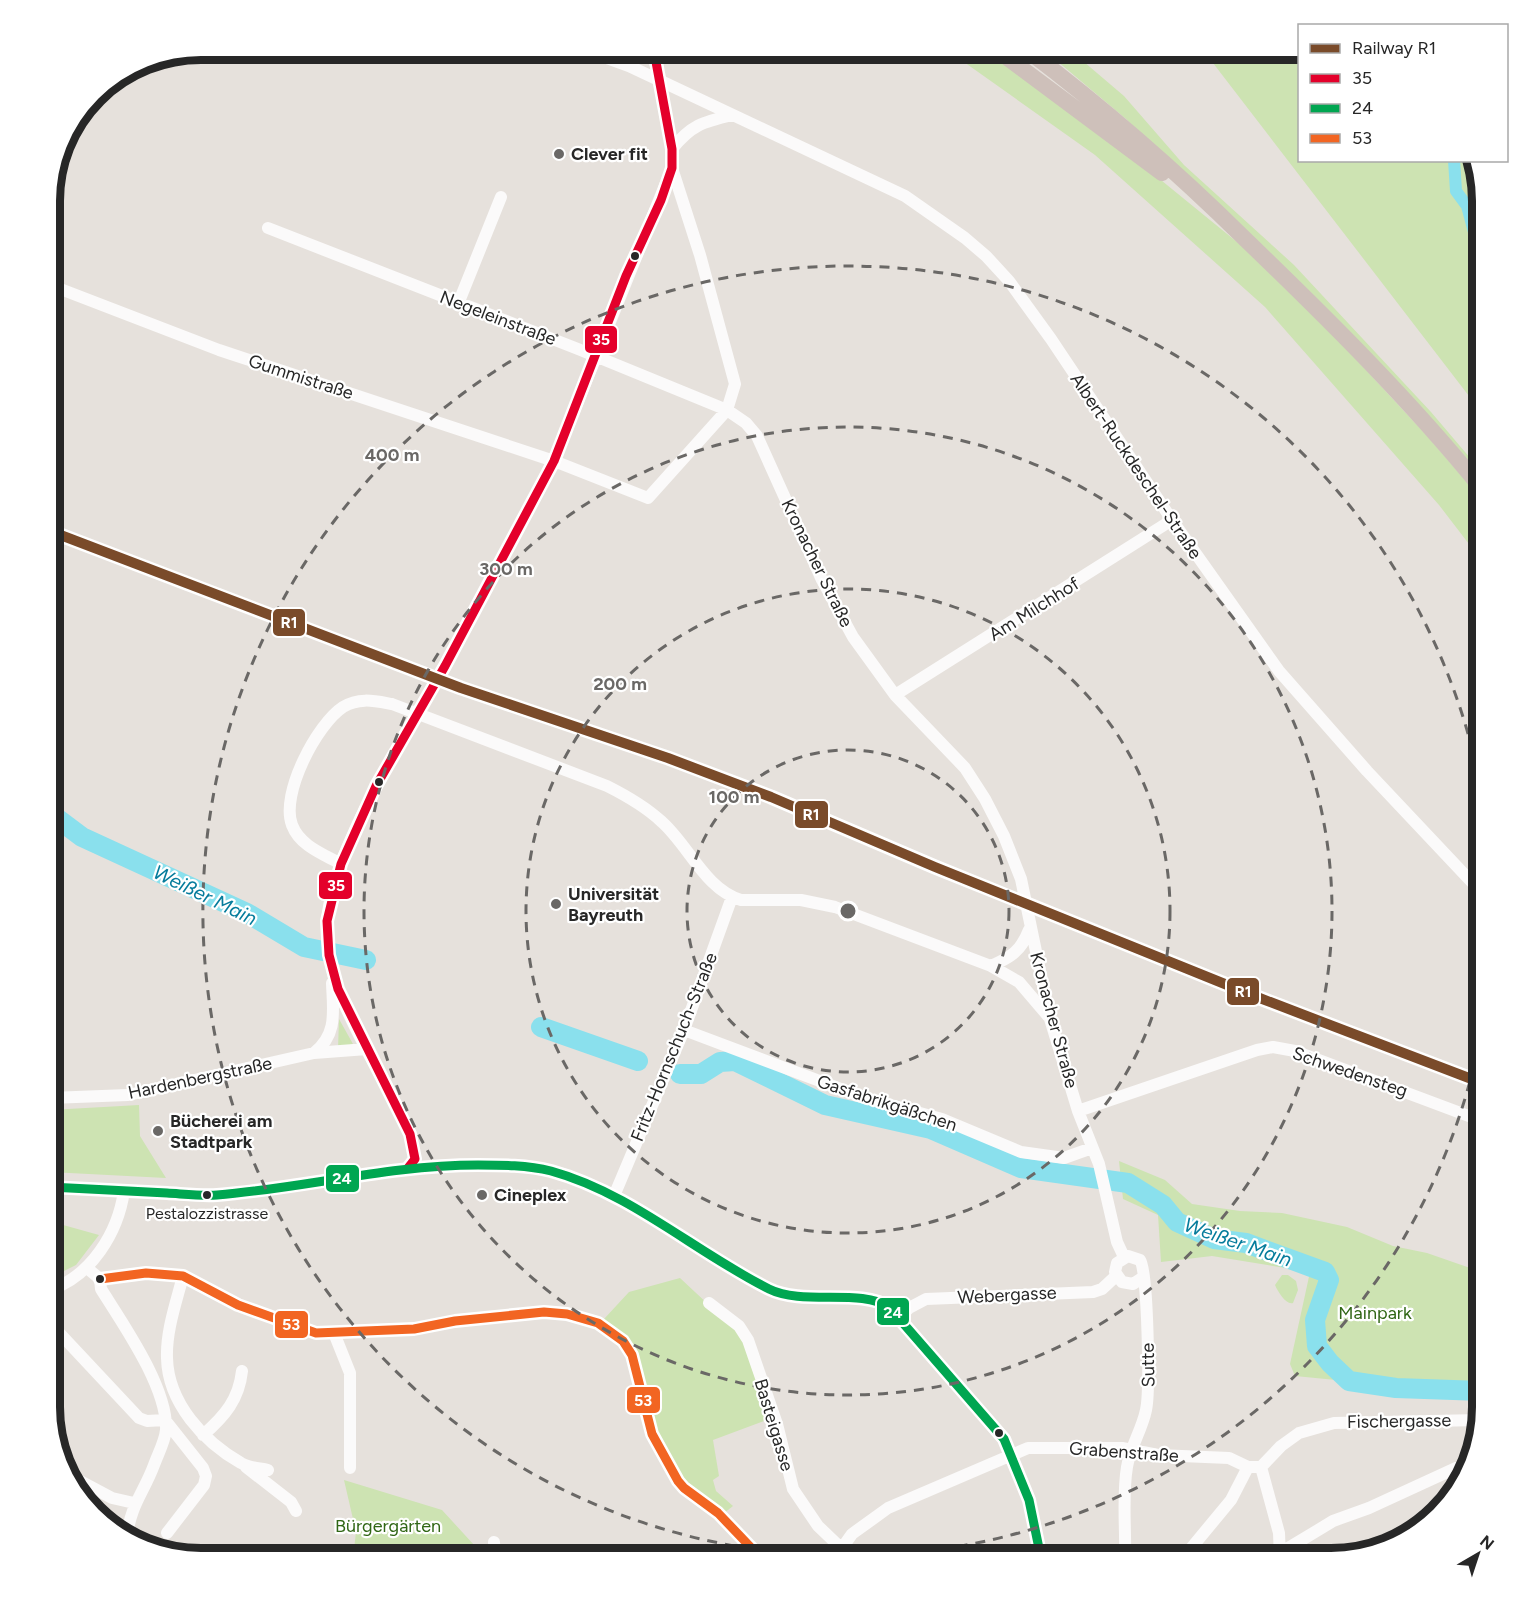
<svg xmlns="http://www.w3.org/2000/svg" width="1532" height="1608" font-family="Figtree,sans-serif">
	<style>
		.green { fill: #cde3b2 }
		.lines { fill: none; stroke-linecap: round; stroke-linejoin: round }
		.canal { stroke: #8ae0ed; stroke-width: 12 }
		.river { stroke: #8ae0ed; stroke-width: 20 }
		.minor-tunnel { stroke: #c0bcb8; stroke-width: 12; stroke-dasharray: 12 6; stroke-linecap: butt }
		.minor { stroke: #fbfafa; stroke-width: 12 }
		.highway { stroke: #cec0ba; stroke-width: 16 }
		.bus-1-casing { stroke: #fff; stroke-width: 14 }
		.bus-2-casing { stroke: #fff; stroke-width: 14 }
		.bus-3-casing { stroke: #fff; stroke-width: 14 }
		.bus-1 { stroke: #e4002b; stroke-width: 9 }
		.bus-2 { stroke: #00a651; stroke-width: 9 }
		.bus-3 { stroke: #f26522; stroke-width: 9 }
		.rail-1-casing { stroke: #fff; stroke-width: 15 }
		.rail-1 { stroke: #7a4b2a; stroke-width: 10 }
		.ring { fill: none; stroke: #6a6866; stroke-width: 3; stroke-dasharray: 10 8 }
		.poi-dot { fill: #6a6866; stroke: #fff; stroke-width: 2 }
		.bus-dot { fill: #272727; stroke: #fff; stroke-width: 2 }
		.labels { text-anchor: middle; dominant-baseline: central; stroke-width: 4.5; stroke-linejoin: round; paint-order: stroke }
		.bus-label { font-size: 16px; fill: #272727; stroke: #fff }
		.poi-label { font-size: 18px; font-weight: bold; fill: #272727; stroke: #fff; text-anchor: start }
		.street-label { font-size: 18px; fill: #272727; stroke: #fff }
		.park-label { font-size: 18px; fill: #306615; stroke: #fff }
		.water-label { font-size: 20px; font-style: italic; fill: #067c9c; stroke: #fff }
		.rim { fill: none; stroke: #272727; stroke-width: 8 }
		.centre { fill: #6a6866; stroke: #fff; stroke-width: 3 }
		.ring-label { font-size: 18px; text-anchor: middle; font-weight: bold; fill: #6a6866; stroke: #fff; stroke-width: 4.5; stroke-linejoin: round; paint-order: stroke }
		.line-badge { stroke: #fff; stroke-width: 2 }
		.badge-label { font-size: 16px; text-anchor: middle; font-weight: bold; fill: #fff }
	</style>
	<rect width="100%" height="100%" fill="#e6e1dc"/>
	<path class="green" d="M 947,50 L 989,50 L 1102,132 L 1248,251 L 1303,302 L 1429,438 L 1482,500 L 1482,561 L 1439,505 L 1265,307 L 1095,155 Z
		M 1044,50 L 1070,50 L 1124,96 L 1184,165 L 1294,265 L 1431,412 L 1482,472 L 1482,479 L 1126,119 Z
		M 1203,50 L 1299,50 L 1300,160 L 1476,161 L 1482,201 L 1482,413 Z
		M 339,1019 L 353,1044 L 338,1049 Z
		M 139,1105 L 140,1136 L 166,1178 L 50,1172 L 50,1110 Z
		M 1119,1161 L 1165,1180 L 1192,1204 L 1240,1211 L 1282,1213 L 1347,1227 L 1393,1246 L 1427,1253 L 1473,1269 L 1482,1294 L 1482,1385 L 1397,1386 L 1295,1376 L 1290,1364 L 1310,1272 L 1212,1256 L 1161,1262 L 1158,1215 L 1123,1199 Z
		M 62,1200 L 56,1223 L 99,1235 L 76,1265 L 50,1278 L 50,1203 Z
		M 1282,1275 L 1288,1275 L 1296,1281 L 1298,1290 L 1293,1303 C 1286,1305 1278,1292 1275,1285 Z
		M 680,1278 L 741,1335 L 769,1419 L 713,1440 L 719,1476 L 713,1480 L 716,1491 L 733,1506 L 723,1514 L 685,1486 L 654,1434 L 627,1339 L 604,1319 L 629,1292 Z
		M 344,1480 L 442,1510 L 486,1558 L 353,1558 L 356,1532 Z"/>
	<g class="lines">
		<path class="canal" d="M 1454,160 L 1456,191 L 1467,206 L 1474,232 L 1482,247"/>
		<path class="river" d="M 50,813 L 82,837 L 247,913 L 304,947 L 366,960
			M 541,1027 L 638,1061
			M 680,1074 L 701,1074 L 720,1062 L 735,1061 L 825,1105 L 931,1129 L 1021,1168 L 1128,1183 L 1163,1205 L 1177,1222 L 1214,1239 L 1246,1243 L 1325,1272 L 1329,1280 L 1315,1320 L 1317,1346 L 1330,1363 L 1349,1381 L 1396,1388 L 1482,1391"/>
		<path class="minor-tunnel" d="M 407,731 L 445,666"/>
		<path class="minor" d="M 585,50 L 629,66 L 905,196 L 965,238 L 986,256 L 1009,281 L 1051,339 L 1172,520 L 1279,671 L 1367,771 L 1482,893
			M 606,56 L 625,50
			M 672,149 C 691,125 703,122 732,115
			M 268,228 L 578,349 L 727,410 L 746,423 L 757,436 L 822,580 L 853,637 L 895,695 L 965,768 L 985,799 L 1004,836 L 1021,879 L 1050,1019 L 1078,1111 L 1099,1164 L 1117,1242 L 1124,1257
			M 50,285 L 219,350 L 554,461 L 648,498 L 727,410 L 735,384 L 700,255 L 672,168
			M 458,304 L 501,197
			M 445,666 L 554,461 L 672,168 L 672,149 L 653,50
			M 895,695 L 1172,520
			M 407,731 C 379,781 329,867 327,924 C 326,951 333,978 344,1003 C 363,1048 390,1089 410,1134 L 415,1159 L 408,1168
			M 341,864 C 323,854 300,846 292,825 C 280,794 317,724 343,707 C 359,697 375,701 392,704 L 607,786 C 627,796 646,807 662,822 C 689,846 705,889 741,900 L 801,900 L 835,907 L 991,966 L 1019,982 L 1048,1016
			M 991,966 C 1011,957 1021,951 1029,930
			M 684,1030 L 865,1098 L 942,1119 L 1021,1152 L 1064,1158 L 1092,1148
			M 314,1053 C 338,1034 333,1011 332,983
			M 50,1098 L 128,1095 L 314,1053 L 367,1049
			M 1078,1111 L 1257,1050 L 1273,1047 L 1295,1051 L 1482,1121
			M 50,1187 C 89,1189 128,1191 167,1193 C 184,1194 201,1196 217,1195 C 305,1188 389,1165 478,1165 C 502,1165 527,1165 551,1171 C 631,1193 695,1252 769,1289 C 803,1306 861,1288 889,1307 L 1004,1439 L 1029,1500 L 1041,1558
			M 614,1196 L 684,1030 L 732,897
			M 87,1268 L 100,1279 L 101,1289 C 123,1324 168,1388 166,1430 C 165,1441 158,1454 154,1465 C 144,1492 130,1506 127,1537
			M 183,1276 C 176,1303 166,1331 167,1358 C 168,1403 204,1442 241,1463 C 249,1468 260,1468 268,1470
			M 100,1279 L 146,1273 L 183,1276 L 238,1305 L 316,1333 L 414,1329 L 455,1321 L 544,1312 L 567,1314 L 598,1323 L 623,1341 L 632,1355 L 652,1434 L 678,1481 L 684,1488 L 718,1513 L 761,1558
			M 50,1290 C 91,1276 118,1233 124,1191
			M 709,1303 L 739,1326 L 748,1340 L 777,1424 L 793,1489 L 818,1526 L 841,1548
			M 899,1318 L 909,1308 L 926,1299 L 1093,1292 L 1102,1289 L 1116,1276
			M 50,1323 L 139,1418 L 147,1421 L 165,1420 L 203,1468 L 206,1476 L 204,1485 L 167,1533
			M 334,1333 L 350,1373 L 350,1468
			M 203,1435 C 225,1416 239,1399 242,1371
			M 246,1467 L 291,1502 L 296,1511
			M 1261,1467 L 1281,1446 L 1299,1433 L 1334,1423 L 1480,1420
			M 1261,1467 L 1279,1533 L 1280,1558
			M 67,1474 L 112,1498 L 134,1503
			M 494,1542 L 495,1558
			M 1280,1553 L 1333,1521 L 1369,1508 L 1456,1468 L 1469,1466
			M 835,1558 L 852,1534 L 888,1508 L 1028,1448 L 1122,1448 L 1158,1455 L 1229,1458 L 1248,1467 L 1261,1467
			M 1125,1558 C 1126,1529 1122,1496 1127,1467 C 1130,1447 1142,1430 1146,1410 C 1150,1392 1148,1271 1140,1260 L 1128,1256 L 1117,1263 L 1115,1272 L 1122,1282 L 1133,1284 L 1142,1278
			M 1183,1558 L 1231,1500 L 1248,1467"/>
		<path class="highway" d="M 997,50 L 1162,173
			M 1027,50 C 1105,109 1174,169 1244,238 C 1327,318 1409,399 1482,489"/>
		<g class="bus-1-casing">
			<path id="bus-1" d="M 408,1168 L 415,1159 L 410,1134 L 338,989 L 329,955 L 327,921 L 341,864 L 376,786 L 445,666 L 554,461 L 626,276 L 661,200 L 672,168 L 672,149 L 654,51"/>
		</g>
		<g class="bus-2-casing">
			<path id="bus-2" d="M 50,1187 C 89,1189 128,1191 167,1193 C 184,1194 201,1196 217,1195 C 305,1188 389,1165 478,1165 C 502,1165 527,1165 551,1171 C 631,1193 695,1252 769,1289 C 803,1306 861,1288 889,1307 L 1004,1439 L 1029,1500 L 1041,1558"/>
		</g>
		<g class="bus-3-casing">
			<path id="bus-3" d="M 100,1279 L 146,1273 L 183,1276 L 238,1305 L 316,1333 L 414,1329 L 455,1321 L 544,1312 L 567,1314 L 598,1323 L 623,1341 L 632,1355 L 652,1434 L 678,1481 L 684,1488 L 718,1513 L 761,1558"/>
		</g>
		<use href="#bus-1" class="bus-1"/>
		<use href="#bus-2" class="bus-2"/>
		<use href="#bus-3" class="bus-3"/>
		<g class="rail-1-casing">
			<path id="rail-1" d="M 50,531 L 461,688 L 668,758 L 771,797 L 935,867 L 1257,997 L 1482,1083"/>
		</g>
		<use href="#rail-1" class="rail-1"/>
	</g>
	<g class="ring">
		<circle cx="848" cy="911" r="161"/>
		<circle cx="848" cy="911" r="322"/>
		<circle cx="848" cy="911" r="484"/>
		<path d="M1482 1029A645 645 0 1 1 1482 793"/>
	</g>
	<g class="poi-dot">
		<circle cx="559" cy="154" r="6"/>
		<circle cx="556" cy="904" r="6"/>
		<circle cx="158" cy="1131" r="6"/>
		<circle cx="482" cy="1195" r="6"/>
	</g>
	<g class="bus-dot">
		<circle cx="635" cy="256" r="5"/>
		<circle cx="379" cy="782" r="5"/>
		<circle cx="207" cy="1195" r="5"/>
		<circle cx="100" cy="1279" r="5"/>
		<circle cx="999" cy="1433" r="5"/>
	</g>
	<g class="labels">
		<g class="bus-label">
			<text x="207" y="1213">Pestalozzistrasse</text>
		</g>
		<g class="poi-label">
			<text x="571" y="154">Clever fit</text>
			<text x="568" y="894">Universität<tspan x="568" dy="21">Bayreuth</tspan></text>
			<text x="170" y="1121">Bücherei am<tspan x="170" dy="21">Stadtpark</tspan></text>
			<text x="494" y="1195">Cineplex</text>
		</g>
		<g class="street-label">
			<text transform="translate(498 318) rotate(21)">Negeleinstraße</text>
			<text transform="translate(301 377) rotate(18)">Gummistraße</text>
			<text transform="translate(1136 466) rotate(56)">Albert-Ruckdeschel-Straße</text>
			<text transform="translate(817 563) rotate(64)">Kronacher Straße</text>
			<text transform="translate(1034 609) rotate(-32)">Am Milchhof</text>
			<text transform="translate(1054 1020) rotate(75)">Kronacher Straße</text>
			<text transform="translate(674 1047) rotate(-68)">Fritz-Hornschuch-Straße</text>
			<text transform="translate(1350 1072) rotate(19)">Schwedensteg</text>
			<text transform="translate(200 1078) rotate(-12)">Hardenbergstraße</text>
			<text transform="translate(887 1103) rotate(18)">Gasfabrikgäßchen</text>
			<text transform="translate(1007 1295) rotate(-3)">Webergasse</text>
			<text transform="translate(1148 1365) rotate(-91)">Sutte</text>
			<text transform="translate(1399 1421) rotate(-1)">Fischergasse</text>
			<text transform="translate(774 1425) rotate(73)">Basteigasse</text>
			<text transform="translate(1124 1452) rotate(4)">Grabenstraße</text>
		</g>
		<g class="park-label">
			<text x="1375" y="1313">Mainpark</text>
			<text x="388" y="1526">Bürgergärten</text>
		</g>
		<g class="water-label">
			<text transform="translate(205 895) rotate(26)">Weißer Main</text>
			<text transform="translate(1238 1242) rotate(19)">Weißer Main</text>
		</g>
	</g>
	<path d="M0 0H1532V1608H0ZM201 60H1331A141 141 0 0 1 1472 201V1407A141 141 0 0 1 1331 1548H201A141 141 0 0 1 60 1407V201A141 141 0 0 1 201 60Z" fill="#fff" fill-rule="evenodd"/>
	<path class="rim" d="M201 60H1331A141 141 0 0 1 1472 201V1407A141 141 0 0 1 1331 1548H201A141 141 0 0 1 60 1407V201A141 141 0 0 1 201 60Z"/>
	<circle cx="848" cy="911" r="9" class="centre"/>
	<g class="ring-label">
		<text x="392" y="461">400 m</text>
		<text x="506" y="575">300 m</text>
		<text x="620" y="690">200 m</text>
		<text x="734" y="803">100 m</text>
	</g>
	<g class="line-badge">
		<rect x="584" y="325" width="34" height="29" rx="6" fill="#e4002b"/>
		<rect x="272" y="608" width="34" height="29" rx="6" fill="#7a4b2a"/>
		<rect x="794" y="800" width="35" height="29" rx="6" fill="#7a4b2a"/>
		<rect x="318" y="871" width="35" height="29" rx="6" fill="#e4002b"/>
		<rect x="1226" y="977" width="34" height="29" rx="6" fill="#7a4b2a"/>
		<rect x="325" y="1164" width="35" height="29" rx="6" fill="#00a651"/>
		<rect x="876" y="1297" width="34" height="29" rx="6" fill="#00a651"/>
		<rect x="274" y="1310" width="35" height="29" rx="6" fill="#f26522"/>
		<rect x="626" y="1386" width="35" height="28" rx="6" fill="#f26522"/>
	</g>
	<g class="badge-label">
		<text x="601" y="345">35</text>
		<text x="289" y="628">R1</text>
		<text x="811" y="820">R1</text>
		<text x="336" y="891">35</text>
		<text x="1243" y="997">R1</text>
		<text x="342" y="1184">24</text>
		<text x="893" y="1318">24</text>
		<text x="291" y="1330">53</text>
		<text x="643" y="1406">53</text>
	</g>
	<rect x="1298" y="24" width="210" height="138" fill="#ffffff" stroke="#a9a9a9" stroke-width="1.5"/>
	<rect x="1310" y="44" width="30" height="9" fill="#7a4b2a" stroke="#a9a9a9" stroke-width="1.5"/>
	<text x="1352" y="54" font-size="18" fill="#272727">Railway R1</text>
	<rect x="1310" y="74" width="30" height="9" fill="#e4002b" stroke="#a9a9a9" stroke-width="1.5"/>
	<text x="1352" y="84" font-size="18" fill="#272727">35</text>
	<rect x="1310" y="104" width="30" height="9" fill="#00a651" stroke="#a9a9a9" stroke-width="1.5"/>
	<text x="1352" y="114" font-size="18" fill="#272727">24</text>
	<rect x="1310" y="134" width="30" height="9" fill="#f26522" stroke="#a9a9a9" stroke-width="1.5"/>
	<text x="1352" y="144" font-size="18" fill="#272727">53</text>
	<g transform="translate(1478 1554) rotate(39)" stroke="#ffffff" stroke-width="4.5" paint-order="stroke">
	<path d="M0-4.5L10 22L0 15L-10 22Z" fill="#272727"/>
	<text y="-9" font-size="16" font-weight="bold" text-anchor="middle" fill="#272727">N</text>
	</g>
</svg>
